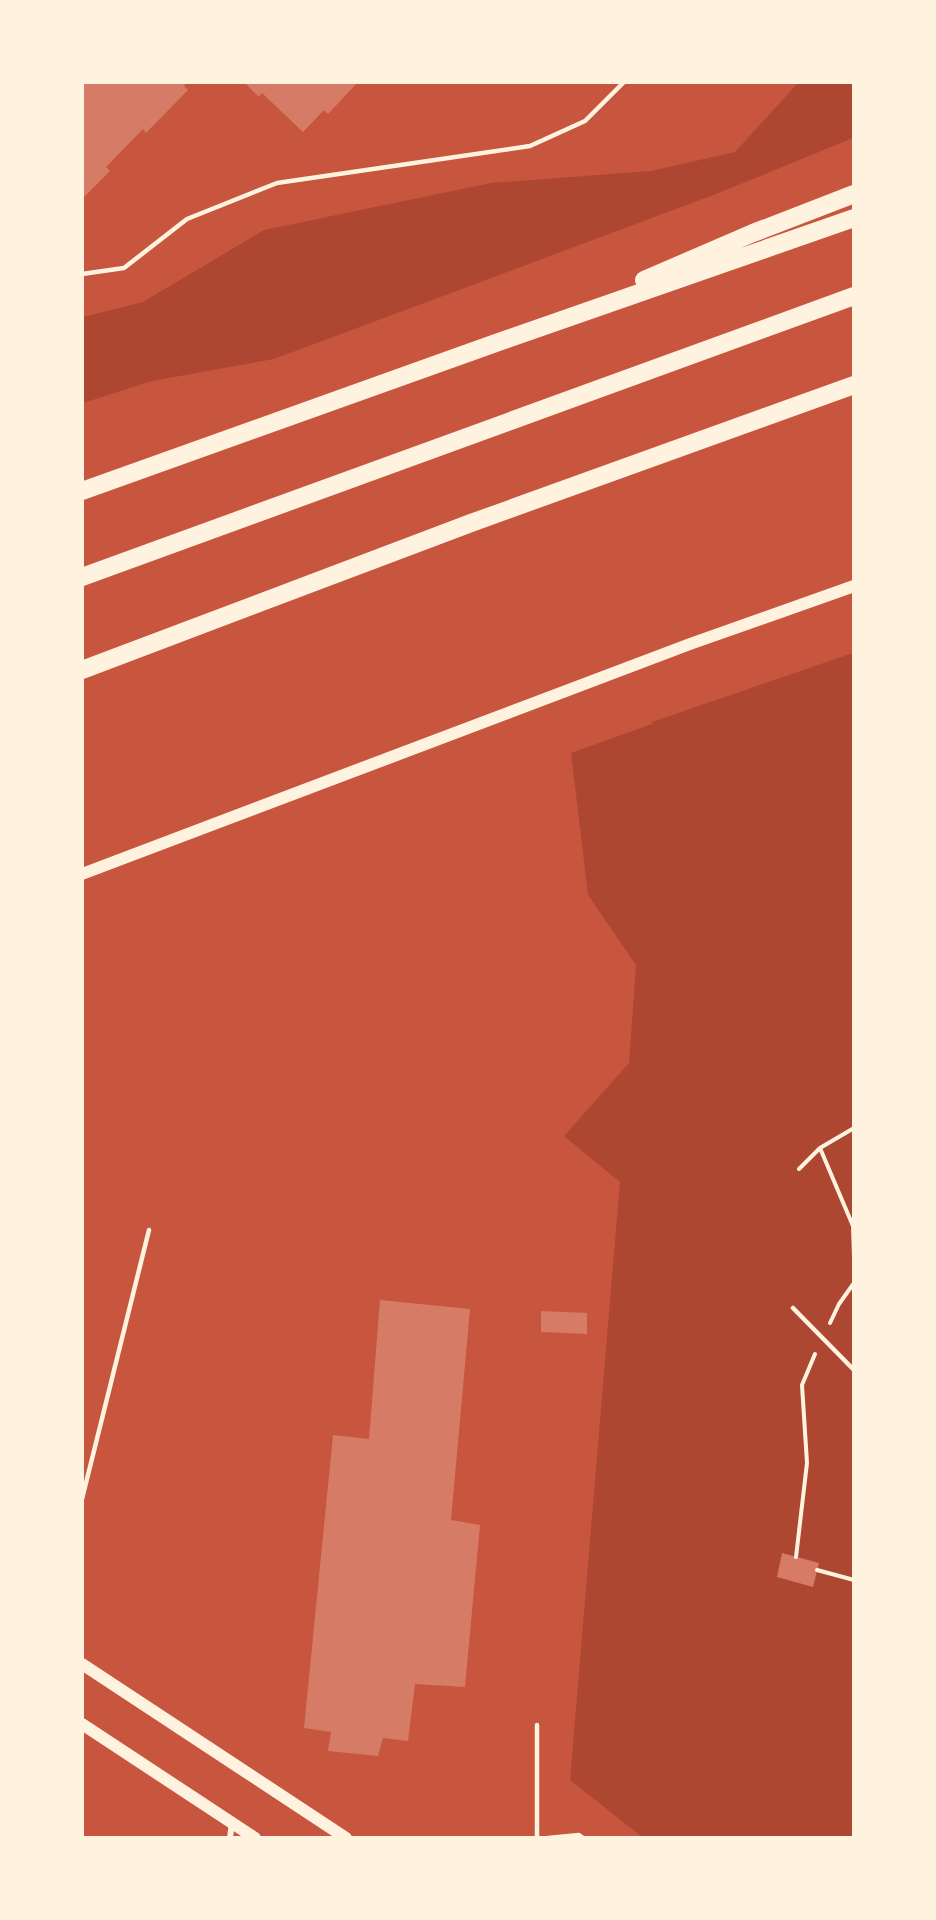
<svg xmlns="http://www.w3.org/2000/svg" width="936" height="1920" font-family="Spectral,serif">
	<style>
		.green { fill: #ae4732 }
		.building { fill: #d67c66 }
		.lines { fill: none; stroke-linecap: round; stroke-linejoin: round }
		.path { stroke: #fff3e0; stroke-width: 4 }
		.service { stroke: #fff3e0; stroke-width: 4.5 }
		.minor { stroke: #fff3e0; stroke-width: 6 }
		.secondary { stroke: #fff3e0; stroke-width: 12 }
		.motorway { stroke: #fff3e0; stroke-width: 18 }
	</style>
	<rect width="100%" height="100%" fill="#c8553d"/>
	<path class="green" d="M 798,83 L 853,83 L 853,138 L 716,194 L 274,359 L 152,381 L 83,403 L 83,317 L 143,302 L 264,230 L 491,183 L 651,171 L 735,152 Z
		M 853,653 L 853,1837 L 642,1837 L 570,1780 L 620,1182 L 564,1136 L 629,1063 L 636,965 L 588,895 L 571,753 L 652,724 L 652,722 Z"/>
	<path class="building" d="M 82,82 L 187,82 L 184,86 L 188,90 L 146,133 L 143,129 L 106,167 L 110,171 L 82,199 Z
		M 244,82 L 358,82 L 328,114 L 324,110 L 303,132 L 262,93 L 259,97 Z
		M 380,1300 L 470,1309 L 451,1520 L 480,1525 L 465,1687 L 415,1684 L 408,1741 L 383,1738 L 378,1756 L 328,1751 L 331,1732 L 304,1728 L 333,1435 L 369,1439 Z
		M 541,1311 L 587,1313 L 587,1334 L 541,1332 Z
		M 782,1553 L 819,1563 L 813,1587 L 777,1577 Z"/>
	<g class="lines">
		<path class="path" d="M 820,1148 L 854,1128
			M 799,1169 L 820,1148 L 853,1226 L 854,1257
			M 830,1323 L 839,1304 L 854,1283
			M 796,1557 L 807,1463 L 802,1385 L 815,1354
			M 817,1570 L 854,1580"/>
		<path class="service" d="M 82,274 L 124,268 L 187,219 L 277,183 L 530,146 L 585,121 L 624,82
			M 793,1308 L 854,1370
			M 82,1499 L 149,1230
			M 537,1725 L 537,1838
			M 548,1838 L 579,1835 L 583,1838"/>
		<path class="minor" d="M 230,1838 L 232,1822"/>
		<path class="secondary" d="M 82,874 L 690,644 L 854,586
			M 82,1664 L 346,1838
			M 82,1724 L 255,1838"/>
		<path class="motorway" d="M 644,280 L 753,233 L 854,194
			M 82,491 L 493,344 L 854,218
			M 82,577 L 854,296
			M 82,670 L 471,523 L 854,385"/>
	</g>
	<rect width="936" height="1920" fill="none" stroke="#fff3e0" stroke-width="168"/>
</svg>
